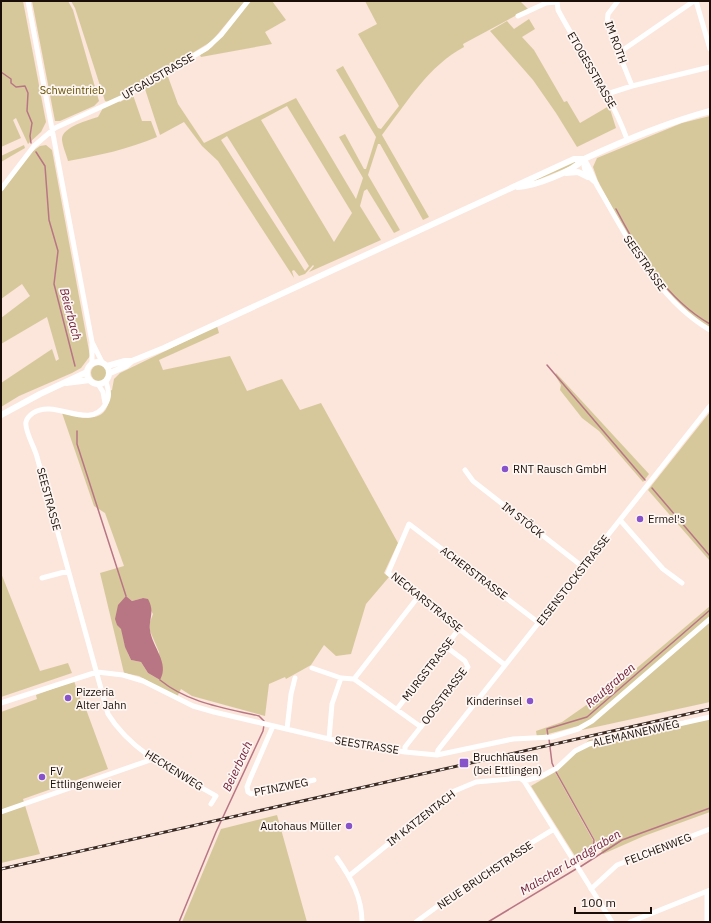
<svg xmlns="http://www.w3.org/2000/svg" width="711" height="923" font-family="'IBM Plex Sans',sans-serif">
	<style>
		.green { fill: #d7c89b; fill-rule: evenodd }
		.water { fill: #b87685 }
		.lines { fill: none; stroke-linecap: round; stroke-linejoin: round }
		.stream { stroke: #b87685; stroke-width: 1.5 }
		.minor { stroke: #fff; stroke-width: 5 }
		.major { stroke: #fff; stroke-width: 6 }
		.rail-casing { stroke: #382923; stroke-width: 3 }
		.rail { stroke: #fef6f2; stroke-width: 1.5; stroke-dasharray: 4.5; stroke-linecap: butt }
		.poi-dot { fill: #8653cb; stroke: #fef6f2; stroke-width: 1.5 }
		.labels { text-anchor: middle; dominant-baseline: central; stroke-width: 3.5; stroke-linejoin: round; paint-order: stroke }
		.street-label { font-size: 11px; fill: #1b0e08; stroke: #fef6f2 }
		.park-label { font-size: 11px; fill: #645000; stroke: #fef6f2 }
		.poi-label { font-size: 11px; fill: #1b0e08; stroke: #fef6f2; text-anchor: start }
		.water-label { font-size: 12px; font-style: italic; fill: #71213a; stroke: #fef6f2 }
	</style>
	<rect width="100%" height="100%" fill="#fce5da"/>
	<path class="green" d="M 1,1 L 23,1 L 46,122 L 41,132 L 28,144 L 16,118 L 13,120 L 21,138 L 1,147 Z
		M 32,1 L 68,1 L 73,10 L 99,101 L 94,106 L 60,121 L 55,121 Z
		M 71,1 L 245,1 L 212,41 L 124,95 L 108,102 L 105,101 L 75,8 Z
		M 250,1 L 272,1 L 286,20 L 265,32 L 272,44 L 201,57 L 200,55 L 212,47 Z
		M 365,1 L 520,1 L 528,9 L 463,44 L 464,47 C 429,65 405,105 382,135 L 429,217 L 423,220 L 380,144 L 378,144 L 368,175 L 400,230 L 394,233 L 367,189 L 364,191 L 360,206 L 381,240 L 309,272 L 314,266 L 313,265 L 305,274 L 299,276 L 294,270 L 292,271 L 294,278 L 218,161 L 202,146 L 184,122 L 160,135 L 144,86 L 167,74 L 178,104 L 204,143 L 296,98 L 356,199 L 363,178 L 339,137 L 345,134 L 364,169 L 366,169 L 376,137 L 336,70 L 343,66 L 378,128 L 381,129 L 399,106 L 358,34 L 377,24 ZM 287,106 L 352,213 L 334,242 L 261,120 ZM 227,136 L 309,266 L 305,271 L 221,140 Z
		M 529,19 L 535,29 L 522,37 L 534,50 L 564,102 L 567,101 L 580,123 L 609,106 L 616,128 L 577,147 L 556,113 L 533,80 L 490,31 L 507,21 L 514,29 Z
		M 133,95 L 142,121 L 151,121 L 157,137 C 129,149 97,156 68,161 C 66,153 63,148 62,140 C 61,127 89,120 98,117 L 103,108 L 119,101 L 120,102 Z
		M 710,116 L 710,328 C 655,296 627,234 598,181 L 593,167 L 597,158 L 682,123 Z
		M 24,145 L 25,148 L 1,162 L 1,156 Z
		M 46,145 L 52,150 L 90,356 L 81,368 L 72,373 L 19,396 L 1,407 L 1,383 L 52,349 L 56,361 L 59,359 L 47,317 L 1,344 L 1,318 L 30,296 L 22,284 L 1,299 L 1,193 L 29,154 L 40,146 Z
		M 574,161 L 576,164 L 525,185 Z
		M 217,326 L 219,333 L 159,360 L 163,370 L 230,356 L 247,391 L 282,379 L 300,410 L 321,403 L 398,543 L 384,573 L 389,577 L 366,604 L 351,654 L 336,656 L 324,645 L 311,665 L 286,679 L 285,677 L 269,684 L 265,716 L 192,696 L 181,689 L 177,697 L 139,676 L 124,673 L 100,573 L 124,566 L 105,513 L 94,506 L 62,413 C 85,419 111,425 109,391 L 112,390 L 114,379 L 120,373 ZM 126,596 L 132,601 L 143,598 L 153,614 L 150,622 L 150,631 L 159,652 L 160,680 L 148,673 L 141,662 L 131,660 C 119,636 122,622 126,596 Z
		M91 373a8 8 0 1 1 16 0a8 8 0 1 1-16 0Z
		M 556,373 L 649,474 L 643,482 L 599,431 L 582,418 L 560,390 L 561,385 L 555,375 Z
		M 710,412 L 710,561 L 648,490 Z
		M 1,573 L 40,671 L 68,663 L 72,673 L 1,697 Z
		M 710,606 L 710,702 L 582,730 L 578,726 L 537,737 L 536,731 L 562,722 L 625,678 Z
		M 74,681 L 81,701 L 83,701 L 108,769 L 23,799 L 40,854 L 1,863 L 1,712 L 37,699 L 36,695 Z
		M 710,715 L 710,812 L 644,836 L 603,854 L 556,772 L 589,740 Z
		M 555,772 L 595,844 L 575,856 L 531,786 Z
		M 277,815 L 307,922 L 182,922 L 221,829 Z"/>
	<path class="water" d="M 126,596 L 132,601 L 143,598 L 148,599 C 155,612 149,617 150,630 C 152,647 170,663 160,680 L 148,673 L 141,662 L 131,660 L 125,647 L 121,629 L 117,625 L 115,619 L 118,605 Z"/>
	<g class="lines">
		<path class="stream" d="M 1,72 L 11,79 L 11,83 L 16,87 L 25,86 L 28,93 L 27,111 L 32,123 L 30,136 L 31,143
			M 36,152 L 45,166 L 49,220 L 58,251 L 54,284 L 75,366
			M 616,209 C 639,253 666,299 710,324
			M 547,365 L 645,480
			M 77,431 L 77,444 L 126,596
			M 652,488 L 710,556
			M 160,680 C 188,703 225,708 259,716 L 264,721
			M 548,736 L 547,729 L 587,717 L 710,610
			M 549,739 L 552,763 L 556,772 L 594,840 L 593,858
			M 580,867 L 622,840 L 710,808
			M 179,922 L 216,832 L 263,731 L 264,725
			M 488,922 L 576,869"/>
		<path class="minor" d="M 28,1 L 92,342 L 92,364
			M 557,1 L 558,10 C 581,53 610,93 627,139
			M 618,1 L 608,14 L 607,24 L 632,86
			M 696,1 L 710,49
			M 518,16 L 546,3 L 557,2
			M 620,52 L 694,1
			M 607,94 L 632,86 L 710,67
			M 584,159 C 591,169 593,179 599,189 C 629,240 657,299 710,330
			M 584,159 C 583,171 587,176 596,183
			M 1,189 L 34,146 L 55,128 L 123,97 L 207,48 L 221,35 L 248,1
			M 92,342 L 102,362
			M 106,382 C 109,391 110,397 105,405 C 89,431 55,398 33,413 C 30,415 27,418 26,422 C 24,430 35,448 37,457 L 108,714 C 132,753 178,774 216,796 L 211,804
			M 98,384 L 103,392 L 105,403
			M 465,470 L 473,481 L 583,567
			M 620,520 L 663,569 L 682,583
			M 42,578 L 68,571
			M 505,665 L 388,573 L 409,524 L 539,623
			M 312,668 L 341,678 L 354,679 L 421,727
			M 354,679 L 418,597
			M 1,703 L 97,672 L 123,675 L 143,681 L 193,706 L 214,712 L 329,739 L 405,752 L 437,755 L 513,739 L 552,737 L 578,729 L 592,721 L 710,619
			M 397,709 L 459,629
			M 273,726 L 250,779 L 247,787 L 248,792 L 251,794 L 256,793 L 314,780
			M 287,729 L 291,694 L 295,678
			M 329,739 L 332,704 L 341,678
			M 405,752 L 405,747 L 468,667 L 465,661 L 445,646
			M 437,755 L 438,750 L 710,406
			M 524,781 L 542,776 L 557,768 L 575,751 L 589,744 L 710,717
			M 1,812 L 153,759
			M 337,858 C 351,878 362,897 362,922
			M 349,876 L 452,792 L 476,782 L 520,778 L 524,781 L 612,922
			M 591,889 L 617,865 L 710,829
			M 416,922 L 487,870 L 554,829
			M 630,922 L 710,890
			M 707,922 L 707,892"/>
		<path class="major" d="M 566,173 L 578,172 L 588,177
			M 518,187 C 535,186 572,172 584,159 C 625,140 666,123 710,111
			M87 373a11 11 0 1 1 22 0a11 11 0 1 1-22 0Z
			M 107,366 L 125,361 L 132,361
			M 110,373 L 126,366 L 132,361 L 164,348 L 574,159 L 584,159
			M 66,383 L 90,380
			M 1,415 L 40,394 L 87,372"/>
		<g class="rail-casing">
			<path id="rail" d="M 1,869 L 710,709"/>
		</g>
		<use href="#rail" class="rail"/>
	</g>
	<g class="poi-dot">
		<circle cx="505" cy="469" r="4"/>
		<circle cx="640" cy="519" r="4"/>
		<circle cx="68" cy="698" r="4"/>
		<circle cx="530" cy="701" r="4"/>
		<rect x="459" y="758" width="10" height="10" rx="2"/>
		<circle cx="42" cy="777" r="4"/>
		<circle cx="349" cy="826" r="4"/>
	</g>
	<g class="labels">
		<g class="street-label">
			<text transform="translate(616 42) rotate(70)">IM ROTH</text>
			<text transform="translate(592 70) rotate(60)">ETOGESSTRASSE</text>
			<text transform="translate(158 76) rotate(-30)">UFGAUSTRASSE</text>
			<text transform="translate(645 263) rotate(55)">SEESTRASSE</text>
			<text transform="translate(49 499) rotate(75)">SEESTRASSE</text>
			<text transform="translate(523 520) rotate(38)">IM STÖCK</text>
			<text transform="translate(474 573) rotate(37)">ACHERSTRASSE</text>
			<text transform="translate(573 580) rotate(-52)">EISENSTOCKSTRASSE</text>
			<text transform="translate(427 602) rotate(39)">NECKARSTRASSE</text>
			<text transform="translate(428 669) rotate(-52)">MURGSTRASSE</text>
			<text transform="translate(444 696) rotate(-53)">OOSSTRASSE</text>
			<text transform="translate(636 733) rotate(-13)">ALEMANNENWEG</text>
			<text transform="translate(367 745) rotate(9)">SEESTRASSE</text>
			<text transform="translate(174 770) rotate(32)">HECKENWEG</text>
			<text transform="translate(281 787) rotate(-11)">PFINZWEG</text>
			<text transform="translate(421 818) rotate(-38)">IM KATZENTACH</text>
			<text transform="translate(658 849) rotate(-21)">FELCHENWEG</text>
			<text transform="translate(485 875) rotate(-34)">NEUE BRUCHSTRASSE</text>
		</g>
		<g class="park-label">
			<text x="72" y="90">Schweintrieb</text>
		</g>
		<g class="poi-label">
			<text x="513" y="469">RNT Rausch GmbH</text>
			<text x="648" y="519">Ermel's</text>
			<text x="76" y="692">Pizzeria<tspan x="76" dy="13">Alter Jahn</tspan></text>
			<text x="522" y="701" text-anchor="end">Kinderinsel</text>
			<text x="473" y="757">Bruchhausen<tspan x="473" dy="13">(bei Ettlingen)</tspan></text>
			<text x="50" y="771">FV<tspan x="50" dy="13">Ettlingenweier</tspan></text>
			<text x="341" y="826" text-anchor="end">Autohaus Müller</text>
		</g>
		<g class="water-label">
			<text transform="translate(71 314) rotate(75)">Beierbach</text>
			<text transform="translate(610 685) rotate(-41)">Reutgraben</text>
			<text transform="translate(237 766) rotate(-65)">Beierbach</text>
			<text transform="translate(570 862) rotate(-31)">Malscher Landgraben</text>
		</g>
	</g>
	<rect width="711" height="923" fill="none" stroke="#1b0e08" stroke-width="4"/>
	<path d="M575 907v6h76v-6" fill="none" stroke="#1b0e08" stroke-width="2"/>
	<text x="581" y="907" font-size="12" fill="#1b0e08" stroke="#fef6f2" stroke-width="3" paint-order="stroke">100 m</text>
</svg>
